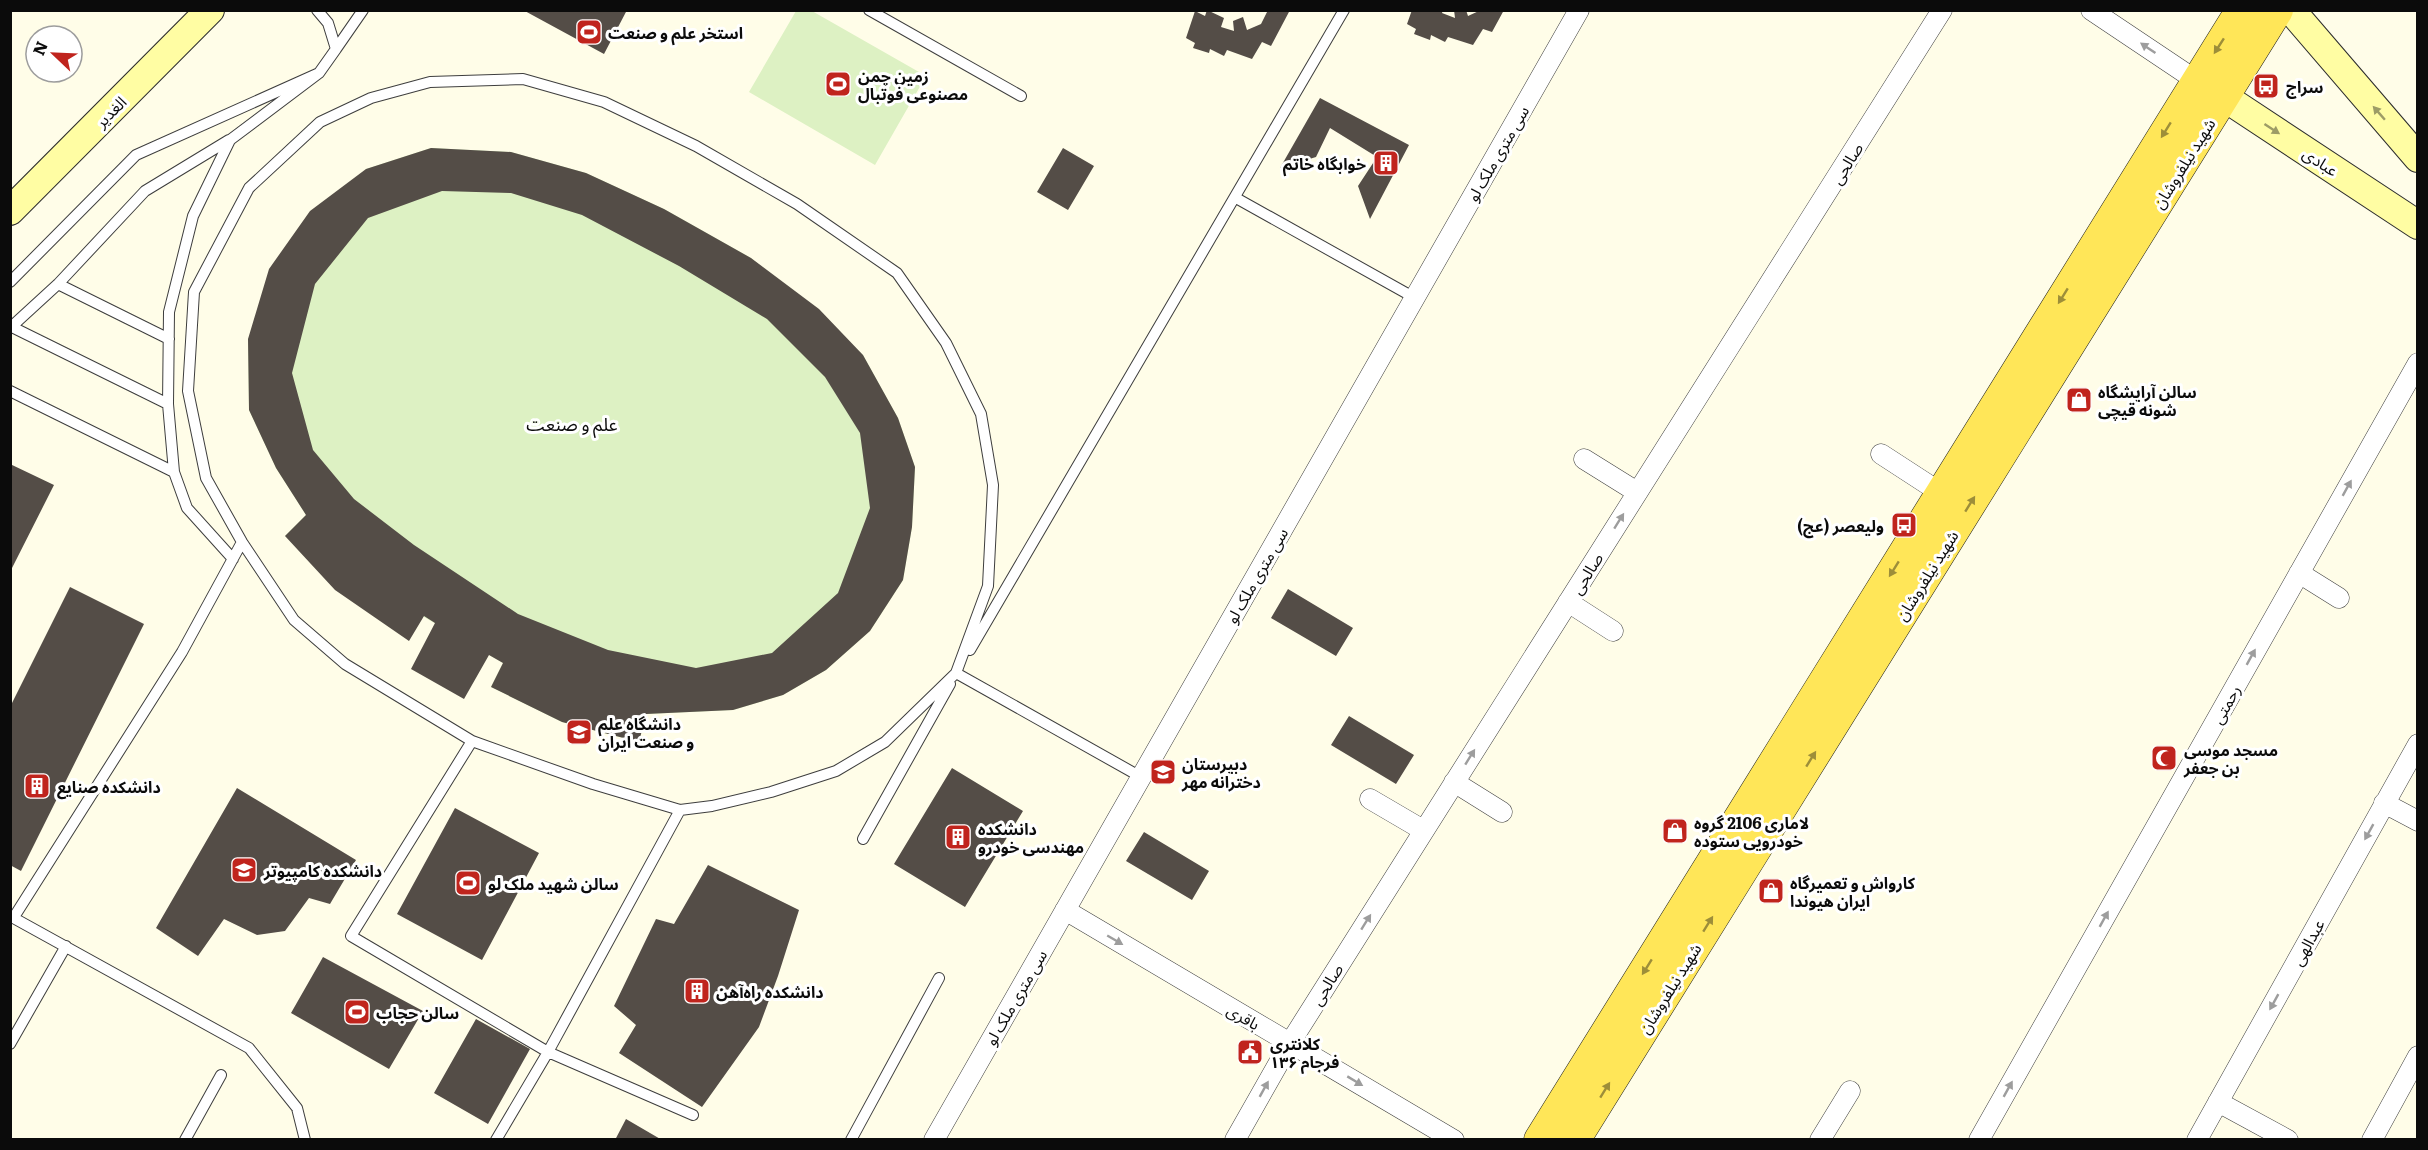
<svg xmlns="http://www.w3.org/2000/svg" width="2428" height="1150" font-family="Literata,'Noto Sans Arabic',serif">
	<style>
		.pitch { fill: #ddf1c3 }
		.building { fill: #544d47; fill-rule: evenodd }
		.lines { fill: none; stroke-linecap: round; stroke-linejoin: round }
		.lane-casing { stroke: #3e3e3e; stroke-width: 12 }
		.street-casing { stroke: #3e3e3e; stroke-width: 21 }
		.secondary-casing { stroke: #2d2d2d; stroke-width: 30 }
		.primary-casing { stroke: #1c1c1c; stroke-width: 33 }
		.lane { stroke: #fff; stroke-width: 10 }
		.street { stroke: #fff; stroke-width: 20 }
		.secondary { stroke: #fffda3; stroke-width: 28 }
		.primary { stroke: #ffe658; stroke-width: 32 }
		.oneway { fill: #9d8e39 }
		.oneway2 { fill: #9d9d9d }
		.oneway3 { fill: #9d9c66 }
		.labels { text-anchor: middle; dominant-baseline: central; stroke-width: 6; stroke-linejoin: round; paint-order: stroke }
		.poi-label { font-size: 16px; font-weight: bold; fill: #0b0b0b; stroke: #fff; text-anchor: start }
		.street-label { font-size: 16px; fill: #0b0b0b; stroke: #fff }
		.neighbourhood-label { font-size: 18px; fill: #0b0b0b; stroke: #fff }
	</style>
	<rect width="100%" height="100%" fill="#fffde8"/>
	<path class="pitch" d="M 796,11 L 812,11 L 926,76 L 875,165 L 749,92 Z
		M 431,148 L 511,152 L 586,173 L 664,209 L 751,258 L 863,355 L 898,418 L 915,467 L 912,527 L 903,580 L 870,631 L 826,670 L 783,695 L 733,710 L 646,714 L 639,742 L 562,722 L 491,687 L 503,663 L 285,536 L 306,515 L 276,468 L 249,410 L 248,339 L 366,169 Z"/>
	<path class="building" d="M 523,10 L 627,10 L 604,54 Z
		M 1207,10 L 1224,18 L 1221,27 L 1234,31 L 1233,21 L 1243,17 L 1247,30 L 1261,24 L 1268,10 L 1290,10 L 1271,46 L 1262,42 L 1252,59 L 1227,50 L 1224,56 L 1210,49 L 1209,53 L 1193,48 L 1195,43 L 1186,38 L 1195,11 L 1205,16 Z
		M 1412,10 L 1443,10 L 1442,13 L 1455,18 L 1454,10 L 1466,10 L 1468,16 L 1481,10 L 1504,10 L 1492,32 L 1483,29 L 1473,45 L 1448,37 L 1445,42 L 1431,35 L 1430,40 L 1414,34 L 1416,29 L 1407,24 Z
		M 1320,98 L 1409,145 L 1370,219 L 1358,186 L 1377,157 L 1330,128 L 1316,157 L 1280,168 Z
		M 431,148 L 511,152 L 586,173 L 664,209 L 751,258 L 819,309 L 863,355 L 898,418 L 915,467 L 912,527 L 903,580 L 870,631 L 826,670 L 783,695 L 733,710 L 646,714 L 639,742 L 562,722 L 491,687 L 503,663 L 489,655 L 464,699 L 411,669 L 435,623 L 424,616 L 409,641 L 335,590 L 285,536 L 306,515 L 276,468 L 249,410 L 248,339 L 269,269 L 310,211 L 366,169 ZM 442,191 L 511,193 L 582,215 L 679,266 L 767,319 L 825,377 L 860,433 L 870,508 L 838,593 L 772,653 L 696,668 L 608,650 L 518,614 L 414,545 L 354,499 L 313,450 L 292,373 L 315,284 L 368,218 Z
		M 1063,148 L 1094,166 L 1068,210 L 1037,192 Z
		M 10,464 L 54,485 L 10,572 Z
		M 70,587 L 144,624 L 21,871 L 10,865 L 10,707 Z
		M 1288,589 L 1353,628 L 1336,656 L 1271,618 Z
		M 1349,716 L 1414,755 L 1396,784 L 1331,745 Z
		M 952,768 L 1023,811 L 965,907 L 894,864 Z
		M 237,788 L 356,860 L 330,904 L 309,898 L 285,931 L 257,935 L 224,919 L 198,956 L 156,928 Z
		M 455,808 L 539,853 L 482,960 L 397,914 Z
		M 1144,832 L 1209,871 L 1192,900 L 1126,861 Z
		M 708,865 L 799,910 L 778,976 L 759,1027 L 702,1107 L 619,1053 L 636,1025 L 614,1006 L 656,919 L 674,924 Z
		M 323,957 L 423,1011 L 389,1069 L 291,1013 Z
		M 476,1019 L 530,1049 L 488,1124 L 434,1093 Z
		M 626,1119 L 662,1140 L 615,1140 Z"/>
	<g class="lines">
		<g class="lane-casing">
			<path id="lane" d="M 869,10 L 1021,96
				M 336,49 L 363,10
				M 523,79 L 604,102 L 696,146 L 797,204 L 897,273 L 946,343 L 981,414 L 993,485 L 988,586 L 956,673 L 885,742 L 836,771 L 771,792 L 712,806 L 680,810 L 593,784 L 472,741 L 345,664 L 294,620 L 242,542 L 206,478 L 188,391 L 194,292 L 249,188 L 320,122 L 371,98 L 430,82 Z
				M 1236,198 L 1415,298
				M 10,282 L 136,155 L 319,73 L 336,49 L 328,23 L 317,10
				M 58,284 L 169,339
				M 12,327 L 168,404
				M 10,328 L 58,284 L 145,191 L 229,140
				M 10,391 L 174,472
				M 233,559 L 187,508 L 174,472 L 168,404 L 169,312 L 193,216 L 230,140 L 319,73
				M 970,650 L 1344,10
				M 956,673 L 1141,777
				M 472,741 L 351,936 L 548,1052 L 693,1115
				M 863,839 L 950,684
				M 10,916 L 249,1048 L 297,1108 L 305,1140
				M 14,917 L 182,652 L 242,542
				M 10,1044 L 66,946
				M 185,1140 L 221,1075
				M 496,1140 L 548,1052 L 680,810
				M 851,1140 L 939,978"/>
		</g>
		<g class="street-casing">
			<path id="street" d="M 2091,10 L 2197,81
				M 1881,454 L 1941,493
				M 1584,459 L 1637,492
				M 2299,573 L 2339,598
				M 1568,602 L 1613,631
				M 1454,782 L 1502,812
				M 1370,799 L 1423,830
				M 2384,803 L 2418,821
				M 1065,910 L 1454,1140
				M 2218,1102 L 2288,1140
				M 934,1140 L 1579,10
				M 1235,1140 L 1290,1043 L 1942,10
				M 1820,1140 L 1850,1091
				M 1979,1140 L 2418,363
				M 2197,1140 L 2418,744
				M 2372,1140 L 2418,1056"/>
		</g>
		<g class="secondary-casing">
			<path id="secondary" d="M 2291,10 L 2418,158
				M 2224,97 L 2418,225
				M 10,211 L 210,10"/>
		</g>
		<g class="primary-casing">
			<path id="primary" d="M 1540,1140 L 2242,10
				M 1574,1140 L 2277,10"/>
		</g>
		<use href="#lane" class="lane"/>
		<use href="#street" class="street"/>
		<use href="#secondary" class="secondary"/>
		<use href="#primary" class="primary"/>
	</g>
	<defs><path id="oneway-solid" d="M-6-.8H1V-3.2L6.5 0L1 3.2V.8H-6Z" transform="scale(1.5)"/></defs>
	<g class="oneway">
		<use href="#oneway-solid" transform="translate(2219 46) rotate(123)"/>
		<use href="#oneway-solid" transform="translate(2166 130) rotate(122)"/>
		<use href="#oneway-solid" transform="translate(2063 296) rotate(122)"/>
		<use href="#oneway-solid" transform="translate(1970 504) rotate(-58)"/>
		<use href="#oneway-solid" transform="translate(1894 569) rotate(122)"/>
		<use href="#oneway-solid" transform="translate(1811 759) rotate(-58)"/>
		<use href="#oneway-solid" transform="translate(1708 924) rotate(-58)"/>
		<use href="#oneway-solid" transform="translate(1647 967) rotate(122)"/>
		<use href="#oneway-solid" transform="translate(1605 1090) rotate(-58)"/>
	</g>
	<g class="oneway2">
		<use href="#oneway-solid" transform="translate(2148 48) rotate(-146)"/>
		<use href="#oneway-solid" transform="translate(2347 488) rotate(-61)"/>
		<use href="#oneway-solid" transform="translate(1619 521) rotate(-58)"/>
		<use href="#oneway-solid" transform="translate(2251 657) rotate(-61)"/>
		<use href="#oneway-solid" transform="translate(1470 757) rotate(-58)"/>
		<use href="#oneway-solid" transform="translate(2369 832) rotate(119)"/>
		<use href="#oneway-solid" transform="translate(2104 919) rotate(-61)"/>
		<use href="#oneway-solid" transform="translate(1366 922) rotate(-58)"/>
		<use href="#oneway-solid" transform="translate(1115 940) rotate(30)"/>
		<use href="#oneway-solid" transform="translate(2274 1002) rotate(119)"/>
		<use href="#oneway-solid" transform="translate(1355 1081) rotate(31)"/>
		<use href="#oneway-solid" transform="translate(1264 1089) rotate(-61)"/>
		<use href="#oneway-solid" transform="translate(2008 1089) rotate(-61)"/>
	</g>
	<g class="oneway3">
		<use href="#oneway-solid" transform="translate(2379 113) rotate(-131)"/>
		<use href="#oneway-solid" transform="translate(2272 129) rotate(33)"/>
	</g>
	<defs>
		<g id="stadium-square" transform="scale(1.35)"><rect x="-9" y="-9" width="18" height="18" rx="4" fill="#c0241d" stroke="#fff"/><path d="M0-5a6.5 5 0 1 0 0 10a6.5 5 0 1 0 0-10ZM-3.5-1.8h7v3.6h-7Z" fill="#fff"/></g>
		<g id="bus-square" transform="scale(1.35)"><rect x="-9" y="-9" width="18" height="18" rx="4" fill="#c0241d" stroke="#fff"/><path d="M-5-6H5V4H4V6H2V4H-2V6H-4V4H-5ZM-3.5-4V0h7V-4ZM-3.5 1.2v1.5H-2V1.2ZM2 1.2v1.5H3.5V1.2Z" fill="#fff"/></g>
		<g id="building-square" transform="scale(1.35)"><rect x="-9" y="-9" width="18" height="18" rx="4" fill="#c0241d" stroke="#fff"/><path d="M-4-6H4V6H1V3H-1V6H-4ZM-2.5-4.3h1.7v1.8h-1.7ZM.8-4.3h1.7v1.8H.8ZM-2.5-1h1.7V.8h-1.7ZM.8-1h1.7V.8H.8Z" fill="#fff"/></g>
		<g id="shop-square" transform="scale(1.35)"><rect x="-9" y="-9" width="18" height="18" rx="4" fill="#c0241d" stroke="#fff"/><path d="M-5-2.5h2.3a2.7 3.5 0 0 1 5.4 0H5L5.5 6h-11ZM-1.5-2.5h3a1.5 2.3 0 0 0-3 0Z" fill="#fff"/></g>
		<g id="university-square" transform="scale(1.35)"><rect x="-9" y="-9" width="18" height="18" rx="4" fill="#c0241d" stroke="#fff"/><path d="M0-5L7-2L0 1L-7-2ZM-4 1L0 2.5L4 1V4Q0 6-4 4Z" fill="#fff"/></g>
		<g id="mosque-square" transform="scale(1.35)"><rect x="-9" y="-9" width="18" height="18" rx="4" fill="#c0241d" stroke="#fff"/><path d="M3.5-4.9A6 6 0 1 0 3.5 4.9A5 5 0 1 1 3.5-4.9Z" fill="#fff"/></g>
		<g id="school-square" transform="scale(1.35)"><rect x="-9" y="-9" width="18" height="18" rx="4" fill="#c0241d" stroke="#fff"/><path d="M0-5L7-2L0 1L-7-2ZM-4 1L0 2.5L4 1V4Q0 6-4 4Z" fill="#fff"/></g>
		<g id="civic-square" transform="scale(1.35)"><rect x="-9" y="-9" width="18" height="18" rx="4" fill="#c0241d" stroke="#fff"/><path d="M-.6-6.5H3V-4.5H.6V-3L4-1V1h2V6H-6V1h2V-1L-.6-3ZM-1.2 2.5V6h2.4V2.5Z" fill="#fff"/></g>
	</defs>
	<g fill-rule="evenodd">
		<use href="#stadium-square" x="589" y="32"/>
		<use href="#stadium-square" x="838" y="84"/>
		<use href="#bus-square" x="2266" y="86"/>
		<use href="#building-square" x="1386" y="163"/>
		<use href="#shop-square" x="2079" y="400"/>
		<use href="#bus-square" x="1904" y="525"/>
		<use href="#university-square" x="579" y="732"/>
		<use href="#mosque-square" x="2164" y="758"/>
		<use href="#school-square" x="1163" y="772"/>
		<use href="#building-square" x="37" y="786"/>
		<use href="#shop-square" x="1675" y="831"/>
		<use href="#building-square" x="958" y="837"/>
		<use href="#university-square" x="244" y="870"/>
		<use href="#stadium-square" x="468" y="883"/>
		<use href="#shop-square" x="1771" y="891"/>
		<use href="#building-square" x="697" y="991"/>
		<use href="#stadium-square" x="357" y="1012"/>
		<use href="#civic-square" x="1250" y="1052"/>
	</g>
	<g class="labels">
		<g class="poi-label">
			<text x="608" y="32">استخر علم و صنعت</text>
			<text x="858" y="75">زمین چمن<tspan x="858" dy="18">مصنوعی فوتبال</tspan></text>
			<text x="2286" y="86">سراج</text>
			<text x="1366" y="163" text-anchor="end">خوابگاه خاتم</text>
			<text x="2098" y="391">سالن آرایشگاه<tspan x="2098" dy="18">شونه قیچی</tspan></text>
			<text x="1884" y="525" text-anchor="end">ولیعصر (عج)</text>
			<text x="598" y="723">دانشگاه علم<tspan x="598" dy="18">و صنعت ایران</tspan></text>
			<text x="2184" y="749">مسجد موسی<tspan x="2184" dy="18">بن جعفر</tspan></text>
			<text x="1182" y="763">دبیرستان<tspan x="1182" dy="18">دخترانه مهر</tspan></text>
			<text x="57" y="786">دانشکده صنایع</text>
			<text x="1694" y="822">لاماری 2106 گروه<tspan x="1694" dy="18">خودرویی ستوده</tspan></text>
			<text x="978" y="828">دانشکده<tspan x="978" dy="18">مهندسی خودرو</tspan></text>
			<text x="264" y="870">دانشکده کامپیوتر</text>
			<text x="1790" y="882">کارواش و تعمیرگاه<tspan x="1790" dy="18">ایران هیوندا</tspan></text>
			<text x="488" y="883">سالن شهید ملک لو</text>
			<text x="716" y="991">دانشکده راه‌آهن</text>
			<text x="376" y="1012">سالن حجاب</text>
			<text x="1270" y="1043">کلانتری<tspan x="1270" dy="18">۱۳۶ فرجام</tspan></text>
		</g>
		<g class="street-label">
			<text transform="translate(110 111) rotate(-45)">الغدیر</text>
			<text transform="translate(1497 153) rotate(-60)">سی متری ملک لو</text>
			<text transform="translate(2321 161) rotate(33)">عبادی</text>
			<text transform="translate(1846 163) rotate(-58)">صالحی</text>
			<text transform="translate(2183 163) rotate(-58)">شهید نیلفروشان</text>
			<text transform="translate(1586 573) rotate(-58)">صالحی</text>
			<text transform="translate(1256 575) rotate(-60)">سی متری ملک لو</text>
			<text transform="translate(1926 575) rotate(-58)">شهید نیلفروشان</text>
			<text transform="translate(2225 704) rotate(-61)">رحمتی</text>
			<text transform="translate(2307 942) rotate(-61)">عبدالهی</text>
			<text transform="translate(1326 984) rotate(-58)">صالحی</text>
			<text transform="translate(1669 988) rotate(-58)">شهید نیلفروشان</text>
			<text transform="translate(1015 997) rotate(-60)">سی متری ملک لو</text>
			<text transform="translate(1244 1016) rotate(30)">باقری</text>
		</g>
		<g class="neighbourhood-label">
			<text x="572" y="423">علم و صنعت</text>
		</g>
	</g>
	<rect width="2428" height="1150" fill="none" stroke="#0b0b0b" stroke-width="24"/>
	<g transform="translate(54 54) rotate(293)"><circle r="28" fill="#ffffff" stroke="#9d9d9d" stroke-width="1.5"/>
	<path d="M0-4.5L10 22L0 15L-10 22Z" fill="#c0241d"/>
	<text y="-9" font-size="16" font-weight="bold" text-anchor="middle" fill="#0b0b0b">N</text>
	</g>
</svg>
